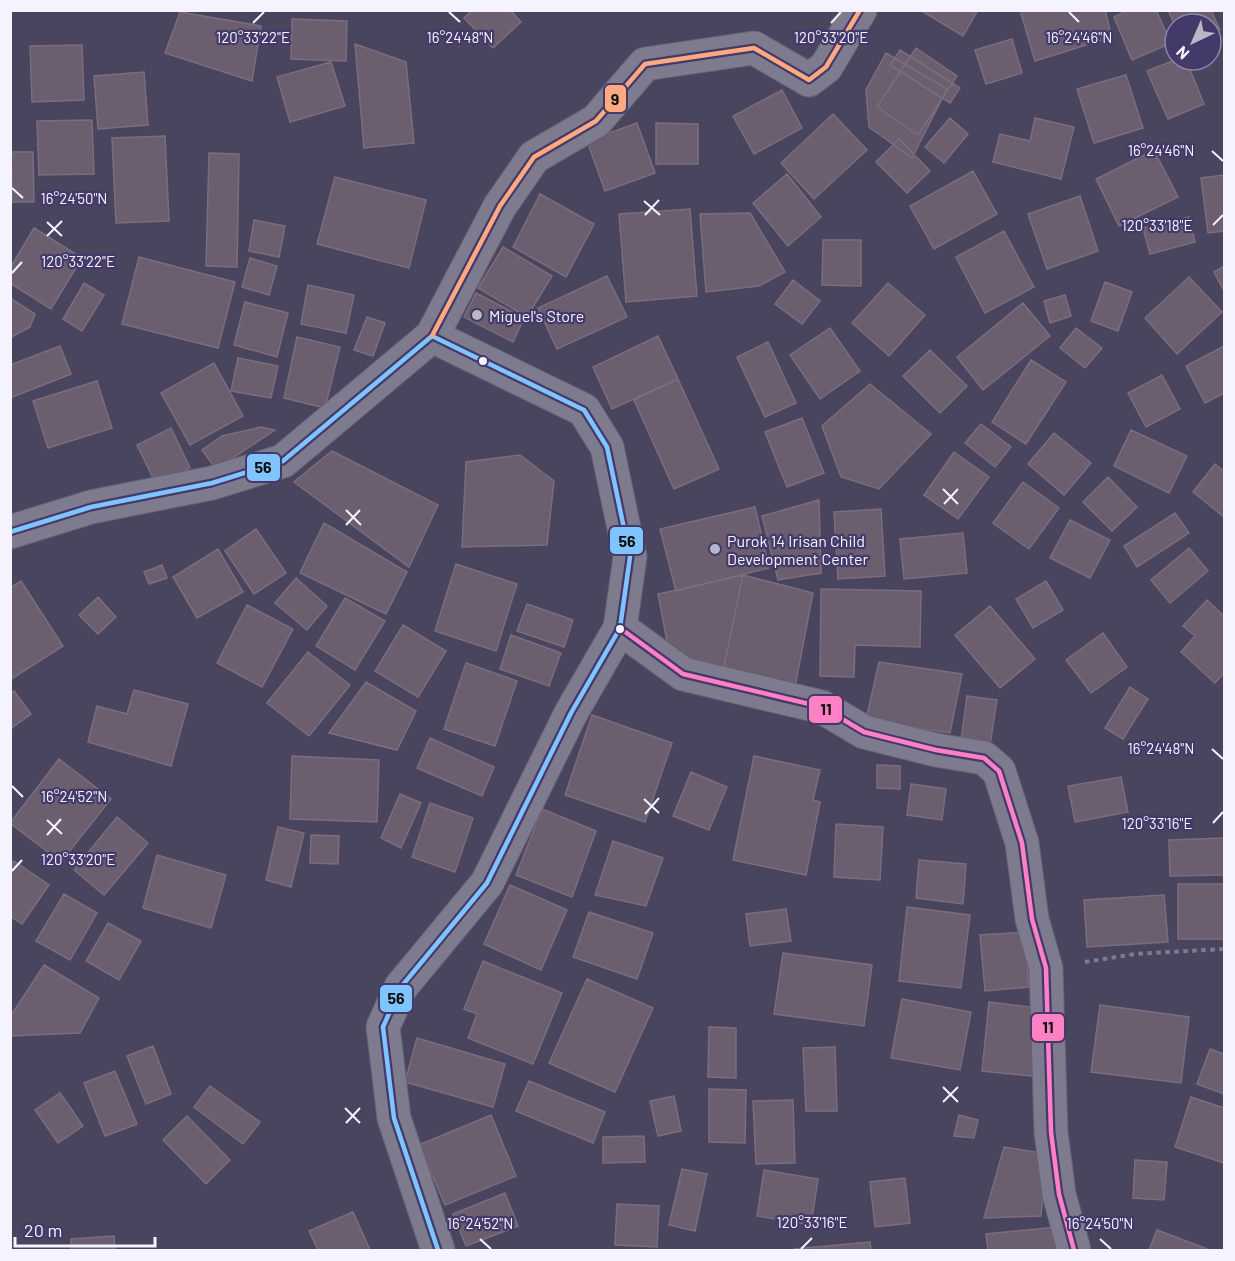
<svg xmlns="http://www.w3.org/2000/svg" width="1235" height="1261" font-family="Barlow,sans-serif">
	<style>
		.building { fill: #6b5e6e; stroke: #7b6d7e; stroke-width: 1.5 }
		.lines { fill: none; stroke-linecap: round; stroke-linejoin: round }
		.street-casing { stroke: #656174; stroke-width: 35 }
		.path { stroke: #7f7b8e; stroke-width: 4; stroke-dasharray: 4.5 4.5; stroke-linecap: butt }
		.street { stroke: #7f7b8f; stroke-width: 33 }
		.bus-1-casing { stroke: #443a6a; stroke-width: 9 }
		.bus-2-casing { stroke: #443a6a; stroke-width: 9 }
		.bus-3-casing { stroke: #443a6a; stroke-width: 9 }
		.bus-1 { stroke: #80c4ff; stroke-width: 4.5 }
		.bus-2 { stroke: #ffa980; stroke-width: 4.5 }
		.bus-3 { stroke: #ff80c5; stroke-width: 4.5 }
		.ticks { fill: none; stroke: #f4f3ff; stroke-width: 2 }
		.poi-dot { fill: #b8b6c7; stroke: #443a6a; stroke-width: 2 }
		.bus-dot { fill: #f4f3ff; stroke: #443a6a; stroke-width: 2 }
		.labels { text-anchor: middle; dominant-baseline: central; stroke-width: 4.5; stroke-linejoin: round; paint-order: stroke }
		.poi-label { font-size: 16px; fill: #f4f3ff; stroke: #443a6a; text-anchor: start }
		.ticks-label { font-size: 15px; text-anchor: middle; fill: #f4f3ff; stroke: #443a6a; stroke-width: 4.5; stroke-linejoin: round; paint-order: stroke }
		.line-badge { stroke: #443a6a; stroke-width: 2 }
		.pale-badge-label { font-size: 16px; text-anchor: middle; font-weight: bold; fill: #111 }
	</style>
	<rect width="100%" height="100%" fill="#4a455f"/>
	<path class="building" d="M 472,10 L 510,10 L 521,22 L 493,48 L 464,18 Z
		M 920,10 L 978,10 L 963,36 Z
		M 1020,10 L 1105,10 L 1112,37 L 1035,61 Z
		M 1128,10 L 1156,10 L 1171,43 L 1132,60 L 1114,17 Z
		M 1168,10 L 1211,10 L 1220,30 L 1211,34 L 1211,24 L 1175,24 L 1175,26 Z
		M 180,12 L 261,26 L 252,81 L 165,53 Z
		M 292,19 L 347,21 L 346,61 L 291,59 Z
		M 1012,39 L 1022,73 L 986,84 L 975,50 Z
		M 355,44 L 406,62 L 414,143 L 364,148 Z
		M 82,45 L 84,100 L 32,102 L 30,46 Z
		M 916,48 L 957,76 L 918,135 L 877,107 Z
		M 900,50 L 960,88 L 950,103 L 890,65 Z
		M 886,53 L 947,89 L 912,158 L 869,127 L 866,90 Z
		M 1175,60 L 1186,60 L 1204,104 L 1168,119 L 1147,71 Z
		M 331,62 L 345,106 L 290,122 L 277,77 Z
		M 144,72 L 148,125 L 98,129 L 94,76 Z
		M 1126,75 L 1143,128 L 1094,143 L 1077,89 Z
		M 782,90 L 802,128 L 754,154 L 733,116 Z
		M 833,114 L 867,150 L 814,199 L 781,163 Z
		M 950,118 L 968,134 L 944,163 L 925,147 Z
		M 1035,118 L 1074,127 L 1061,179 L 993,162 L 1000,134 L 1030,141 Z
		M 92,120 L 94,174 L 39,175 L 37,121 Z
		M 637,123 L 655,173 L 605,191 L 587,141 Z
		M 656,123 L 698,124 L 698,164 L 656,164 Z
		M 165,136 L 169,221 L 116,223 L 112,138 Z
		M 899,139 L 930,171 L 907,193 L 876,162 Z
		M 1154,150 L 1178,197 L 1119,226 L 1096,179 Z
		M 11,152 L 33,152 L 34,202 L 12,202 Z
		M 209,153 L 239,154 L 237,267 L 206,266 Z
		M 973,171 L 997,214 L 934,249 L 910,206 Z
		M 787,174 L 821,217 L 788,246 L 753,203 Z
		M 1224,175 L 1224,231 L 1208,233 L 1201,178 Z
		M 335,177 L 426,200 L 409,268 L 317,244 Z
		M 540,194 L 594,224 L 566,277 L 513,247 Z
		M 1080,196 L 1098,251 L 1047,269 L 1028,214 Z
		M 690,209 L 697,296 L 626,302 L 619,214 Z
		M 750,213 L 785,272 L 759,286 L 706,292 L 700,214 Z
		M 1189,217 L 1195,242 L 1150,254 L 1143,228 Z
		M 254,220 L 285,226 L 279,257 L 249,251 Z
		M 34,228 L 82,258 L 51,309 L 10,283 L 10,268 Z
		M 1004,231 L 1034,287 L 985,313 L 956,257 Z
		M 823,240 L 861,240 L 861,286 L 822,285 Z
		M 503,247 L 552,276 L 527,317 L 478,288 Z
		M 139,257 L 235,282 L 218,348 L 122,324 Z
		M 250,258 L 277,266 L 269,295 L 242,287 Z
		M 1224,266 L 1224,291 L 1214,272 Z
		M 607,276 L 627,317 L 557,349 L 538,308 Z
		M 1189,277 L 1222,312 L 1177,354 L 1145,318 Z
		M 793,280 L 820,301 L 802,324 L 775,304 Z
		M 1105,282 L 1132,292 L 1118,331 L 1091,321 Z
		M 84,283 L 104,295 L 82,331 L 63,319 Z
		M 888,283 L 925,315 L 889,356 L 852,323 Z
		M 308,285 L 354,295 L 346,333 L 301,324 Z
		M 476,293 L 524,318 L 513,342 L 464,317 Z
		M 1065,295 L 1071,316 L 1050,323 L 1044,301 Z
		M 10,298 L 35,314 L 30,327 L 10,338 Z
		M 245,302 L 288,313 L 277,357 L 234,345 Z
		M 1023,303 L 1050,336 L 983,390 L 957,357 Z
		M 367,317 L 385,323 L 373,356 L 354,350 Z
		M 830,328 L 860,371 L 820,399 L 790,355 Z
		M 1076,328 L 1102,348 L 1085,368 L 1060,348 Z
		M 658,336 L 678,379 L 612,409 L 593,367 Z
		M 297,337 L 340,347 L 325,408 L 284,398 Z
		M 768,342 L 796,403 L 765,417 L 737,357 Z
		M 60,346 L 71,374 L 10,398 L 10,365 Z
		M 1224,346 L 1224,393 L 1205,403 L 1186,366 Z
		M 930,350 L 967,386 L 940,413 L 903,376 Z
		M 238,358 L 278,366 L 271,398 L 231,391 Z
		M 1031,360 L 1066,382 L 1026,444 L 992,422 Z
		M 214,363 L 243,416 L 190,445 L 161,393 Z
		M 1162,375 L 1180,409 L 1146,427 L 1128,393 Z
		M 678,379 L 719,469 L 674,489 L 634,400 Z
		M 97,381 L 112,428 L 48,448 L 33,401 Z
		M 870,384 L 931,434 L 879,489 L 841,477 L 822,426 Z
		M 802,418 L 824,473 L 787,487 L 765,432 Z
		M 981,424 L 1011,447 L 995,467 L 965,443 Z
		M 261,427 L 275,430 L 216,469 L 202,450 L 222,436 Z
		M 171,428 L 190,468 L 156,484 L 137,445 Z
		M 1131,430 L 1187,456 L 1169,493 L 1114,466 Z
		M 1054,433 L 1091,463 L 1064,495 L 1028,464 Z
		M 332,451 L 438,505 L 409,567 L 294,482 Z
		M 954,452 L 989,477 L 958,519 L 924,495 Z
		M 520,455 L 554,481 L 547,545 L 462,547 L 466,462 Z
		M 1215,464 L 1224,471 L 1224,517 L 1193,492 Z
		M 1108,477 L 1137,507 L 1112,531 L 1083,502 Z
		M 1023,482 L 1059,508 L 1029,549 L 993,523 Z
		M 819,500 L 821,573 L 778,580 L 762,516 Z
		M 755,507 L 769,568 L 676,591 L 660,529 Z
		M 881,509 L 885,576 L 838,579 L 834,512 Z
		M 1175,513 L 1189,533 L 1137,567 L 1124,546 Z
		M 1070,520 L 1110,540 L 1090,578 L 1050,558 Z
		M 324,523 L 407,572 L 386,614 L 300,573 Z
		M 256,529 L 286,573 L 254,594 L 225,551 Z
		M 963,533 L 967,573 L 904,579 L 900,539 Z
		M 1189,548 L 1208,571 L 1170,603 L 1151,580 Z
		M 218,549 L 243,592 L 197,618 L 173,577 Z
		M 456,564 L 517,584 L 496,651 L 435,631 Z
		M 162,565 L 167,578 L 149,584 L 144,572 Z
		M 743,575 L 722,676 L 668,646 L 658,594 Z
		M 743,575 L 813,593 L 795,687 L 722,676 Z
		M 296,578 L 327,606 L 307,630 L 275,603 Z
		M 21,581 L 63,646 L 13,678 L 10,674 L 10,588 Z
		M 1046,581 L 1063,610 L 1033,628 L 1016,599 Z
		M 821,589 L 921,591 L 920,647 L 855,645 L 854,677 L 820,676 Z
		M 98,597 L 116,617 L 98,634 L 79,615 Z
		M 345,598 L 385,621 L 355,670 L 316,646 Z
		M 1207,600 L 1224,616 L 1224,673 L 1215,683 L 1181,652 L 1195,636 L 1183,626 Z
		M 527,604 L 573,620 L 564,647 L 517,631 Z
		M 247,605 L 293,629 L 262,687 L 217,663 Z
		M 990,606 L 1035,659 L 1000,688 L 955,635 Z
		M 403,625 L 446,651 L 418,697 L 375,671 Z
		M 1103,633 L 1127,667 L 1091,693 L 1066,660 Z
		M 511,635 L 561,653 L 549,686 L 500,669 Z
		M 308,652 L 350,685 L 309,736 L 267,703 Z
		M 879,662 L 962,674 L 950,733 L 866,720 Z
		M 466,663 L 517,681 L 495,746 L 444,729 Z
		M 366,682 L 416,711 L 397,750 L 329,733 Z
		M 1130,687 L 1148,699 L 1123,739 L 1105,728 Z
		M 134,690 L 188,704 L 171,766 L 88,742 L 97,706 L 127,714 Z
		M 14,691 L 31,714 L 10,729 L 10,694 Z
		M 967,696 L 997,700 L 990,745 L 961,740 Z
		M 592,715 L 672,743 L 645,822 L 565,795 Z
		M 430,738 L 494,767 L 482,796 L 417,768 Z
		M 292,756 L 379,760 L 377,822 L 290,819 Z
		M 754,756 L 820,770 L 813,800 L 820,802 L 806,875 L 733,860 Z
		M 59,759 L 111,799 L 61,862 L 10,823 Z
		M 877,765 L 900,766 L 900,789 L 877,788 Z
		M 691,772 L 727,787 L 709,830 L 673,816 Z
		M 1121,777 L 1128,812 L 1075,822 L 1068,786 Z
		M 911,784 L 946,789 L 942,820 L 907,815 Z
		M 400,794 L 421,803 L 401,848 L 381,838 Z
		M 430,803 L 473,818 L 455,872 L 412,857 Z
		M 542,809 L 596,831 L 572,897 L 516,875 Z
		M 117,817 L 148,843 L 104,895 L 74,870 Z
		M 836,824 L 883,827 L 880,880 L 834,877 Z
		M 278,827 L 304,833 L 291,887 L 266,880 Z
		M 311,835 L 339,836 L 338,864 L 310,863 Z
		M 1224,838 L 1224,875 L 1170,876 L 1169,840 Z
		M 613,841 L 663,858 L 646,906 L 595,895 Z
		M 157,855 L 226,875 L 211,928 L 143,908 Z
		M 919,860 L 966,864 L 963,904 L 916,898 Z
		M 14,861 L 49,885 L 22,924 L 10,916 L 10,867 Z
		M 1178,884 L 1224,884 L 1224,939 L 1178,939 Z
		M 510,885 L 567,910 L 541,970 L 484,944 Z
		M 64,894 L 97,913 L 70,960 L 36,941 Z
		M 1164,895 L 1168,942 L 1087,947 L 1084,900 Z
		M 907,907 L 970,915 L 961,988 L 899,981 Z
		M 786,909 L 791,941 L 750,946 L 746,914 Z
		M 589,912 L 653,933 L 637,979 L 573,957 Z
		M 108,923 L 141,941 L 119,980 L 86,961 Z
		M 1025,932 L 1029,987 L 985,991 L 980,935 Z
		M 783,953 L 872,965 L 864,1026 L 774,1014 Z
		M 483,961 L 562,993 L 533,1064 L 468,1038 L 477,1014 L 464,1009 Z
		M 44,965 L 99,998 L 80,1033 L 10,1036 L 10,1017 Z
		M 587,979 L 653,1008 L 615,1092 L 549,1063 Z
		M 902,999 L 971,1012 L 960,1070 L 891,1058 Z
		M 989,1002 L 1047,1009 L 1041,1077 L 982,1071 Z
		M 1100,1005 L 1189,1017 L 1181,1083 L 1091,1072 Z
		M 709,1027 L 736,1028 L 736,1078 L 708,1077 Z
		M 417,1038 L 505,1064 L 493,1107 L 405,1082 Z
		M 153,1046 L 171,1094 L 146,1104 L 127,1056 Z
		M 835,1047 L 837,1111 L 806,1111 L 803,1048 Z
		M 1210,1049 L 1224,1054 L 1224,1094 L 1197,1084 Z
		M 115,1071 L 137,1124 L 105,1136 L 84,1083 Z
		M 529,1081 L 605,1112 L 593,1143 L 516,1111 Z
		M 210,1086 L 260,1122 L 243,1144 L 194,1107 Z
		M 709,1089 L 746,1090 L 745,1143 L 709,1142 Z
		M 60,1093 L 83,1126 L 58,1143 L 35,1110 Z
		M 674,1096 L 681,1131 L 658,1136 L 650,1101 Z
		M 1191,1097 L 1224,1108 L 1224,1163 L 1175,1147 Z
		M 793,1100 L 795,1163 L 756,1164 L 753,1101 Z
		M 491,1115 L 516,1176 L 445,1205 L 419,1145 Z
		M 959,1115 L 978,1120 L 974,1138 L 954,1136 Z
		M 187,1116 L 230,1160 L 206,1184 L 163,1140 Z
		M 644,1136 L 645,1162 L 603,1163 L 603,1137 Z
		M 1004,1147 L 1047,1154 L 1041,1216 L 984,1218 Z
		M 1135,1160 L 1167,1162 L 1164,1200 L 1133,1198 Z
		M 682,1169 L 707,1174 L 695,1231 L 669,1225 Z
		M 764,1170 L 818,1179 L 811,1225 L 757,1216 Z
		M 905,1178 L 910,1223 L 875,1227 L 870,1182 Z
		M 505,1193 L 518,1226 L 466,1246 L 453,1214 Z
		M 617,1204 L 659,1206 L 657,1247 L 615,1245 Z
		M 353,1212 L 370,1250 L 318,1250 L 309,1231 Z
		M 1057,1227 L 1059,1250 L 988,1250 L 986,1234 Z
		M 1157,1230 L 1210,1250 L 1149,1250 Z
		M 114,1236 L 115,1250 L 71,1250 L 71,1239 Z
		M 870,1242 L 871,1250 L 794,1250 L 794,1249 Z"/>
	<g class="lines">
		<g class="street-casing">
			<path id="street" d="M 432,336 L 500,206 L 534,157 L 596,121 L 645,64 L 754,48 L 809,80 L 826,67 L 860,10
				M 10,532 L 91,507 L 212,483 L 283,461 L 432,336 L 584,410 L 607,447 L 630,557 L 620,628 L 571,713 L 487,883 L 401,987 L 383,1027 L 394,1118 L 438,1250
				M 620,628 L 683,674 L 822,707 L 864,732 L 936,750 L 984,758 L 999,771 L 1022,843 L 1032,919 L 1046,968 L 1051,1132 L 1059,1194 L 1074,1250"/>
		</g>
		<path class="path" d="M 1085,962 L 1135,954 L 1224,949"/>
		<use href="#street" class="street"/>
		<g class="bus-1-casing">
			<path id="bus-1" d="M 10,532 L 91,507 L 212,483 L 283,461 L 432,336 L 584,410 L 607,447 L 630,557 L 620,628 L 571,713 L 487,883 L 401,987 L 383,1027 L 394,1118 L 438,1250"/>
		</g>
		<g class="bus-2-casing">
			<path id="bus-2" d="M 432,336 L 500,206 L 534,157 L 596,121 L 645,64 L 754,48 L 809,80 L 826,67 L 860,10"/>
		</g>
		<g class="bus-3-casing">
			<path id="bus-3" d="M 620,628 L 683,674 L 822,707 L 864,732 L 936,750 L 984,758 L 999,771 L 1022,843 L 1032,919 L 1046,968 L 1051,1132 L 1059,1194 L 1074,1250"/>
		</g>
		<use href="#bus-1" class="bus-1"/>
		<use href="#bus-2" class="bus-2"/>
		<use href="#bus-3" class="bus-3"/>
	</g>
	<path class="ticks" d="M 449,12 L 460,22M 1069,12 L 1079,22M 253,23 L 264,12M 831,23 L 841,12M 1212,151 L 1223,161M 12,188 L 23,198M 644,201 L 660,215M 645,215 L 659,200M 47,222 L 62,236M 1213,225 L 1223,215M 47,236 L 62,221M 12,273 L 22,262M 943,489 L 958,504M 944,504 L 958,489M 346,510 L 361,525M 346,525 L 360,510M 1212,749 L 1223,759M 12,786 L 23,797M 644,799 L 659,813M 645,814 L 659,798M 47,820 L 62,834M 1213,823 L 1223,812M 47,835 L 61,819M 12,871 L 22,860M 943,1087 L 958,1102M 943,1102 L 958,1087M 345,1108 L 360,1123M 346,1123 L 360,1108M 480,1239 L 491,1249M 1100,1239 L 1111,1249M 801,1249 L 812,1238"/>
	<g class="poi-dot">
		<circle cx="477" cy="315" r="6"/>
		<circle cx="715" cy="549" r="6"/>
	</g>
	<g class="bus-dot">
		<circle cx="483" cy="361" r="5"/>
		<circle cx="620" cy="629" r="5"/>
	</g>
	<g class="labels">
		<g class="poi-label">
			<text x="489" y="315">Miguel's Store</text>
			<text x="727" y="540">Purok 14 Irisan Child<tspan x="727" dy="18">Development Center</tspan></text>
		</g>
	</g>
	<g class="ticks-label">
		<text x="460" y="43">16°24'48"N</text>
		<text x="1079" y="43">16°24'46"N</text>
		<text x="253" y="43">120°33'22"E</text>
		<text x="831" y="43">120°33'20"E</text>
		<text x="1161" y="156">16°24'46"N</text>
		<text x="74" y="204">16°24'50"N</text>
		<text x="1157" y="231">120°33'18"E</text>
		<text x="78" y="267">120°33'22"E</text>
		<text x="1161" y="754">16°24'48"N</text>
		<text x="74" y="802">16°24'52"N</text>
		<text x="1157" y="829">120°33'16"E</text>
		<text x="78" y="865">120°33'20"E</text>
		<text x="812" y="1228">120°33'16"E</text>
		<text x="480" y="1229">16°24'52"N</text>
		<text x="1100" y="1229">16°24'50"N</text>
	</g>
	<g class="line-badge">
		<rect x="604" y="84" width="23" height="29" rx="6" fill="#ffa980"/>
		<rect x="246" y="453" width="35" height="29" rx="6" fill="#80c4ff"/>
		<rect x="609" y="526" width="35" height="29" rx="6" fill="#80c4ff"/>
		<rect x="808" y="695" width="35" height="29" rx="6" fill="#ff80c5"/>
		<rect x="379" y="984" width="34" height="29" rx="6" fill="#80c4ff"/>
		<rect x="1031" y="1013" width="34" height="29" rx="6" fill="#ff80c5"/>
	</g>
	<g class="pale-badge-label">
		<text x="615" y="105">9</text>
		<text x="263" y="473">56</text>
		<text x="627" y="547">56</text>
		<text x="826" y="715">11</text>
		<text x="396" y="1004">56</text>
		<text x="1048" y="1033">11</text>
	</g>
	<rect width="1235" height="1261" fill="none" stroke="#f4f3ff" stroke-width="24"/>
	<g transform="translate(1193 42) rotate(224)"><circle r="28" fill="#443a6a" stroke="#8a84a6" stroke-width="1.5"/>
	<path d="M0-4.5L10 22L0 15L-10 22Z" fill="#b8b6c7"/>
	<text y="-9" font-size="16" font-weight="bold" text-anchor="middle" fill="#f4f3ff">N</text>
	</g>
	<path d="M15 1237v9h140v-9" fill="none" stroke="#f4f3ff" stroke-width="3"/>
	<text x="24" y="1237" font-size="18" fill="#f4f3ff" stroke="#443a6a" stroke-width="4.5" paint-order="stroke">20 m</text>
</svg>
